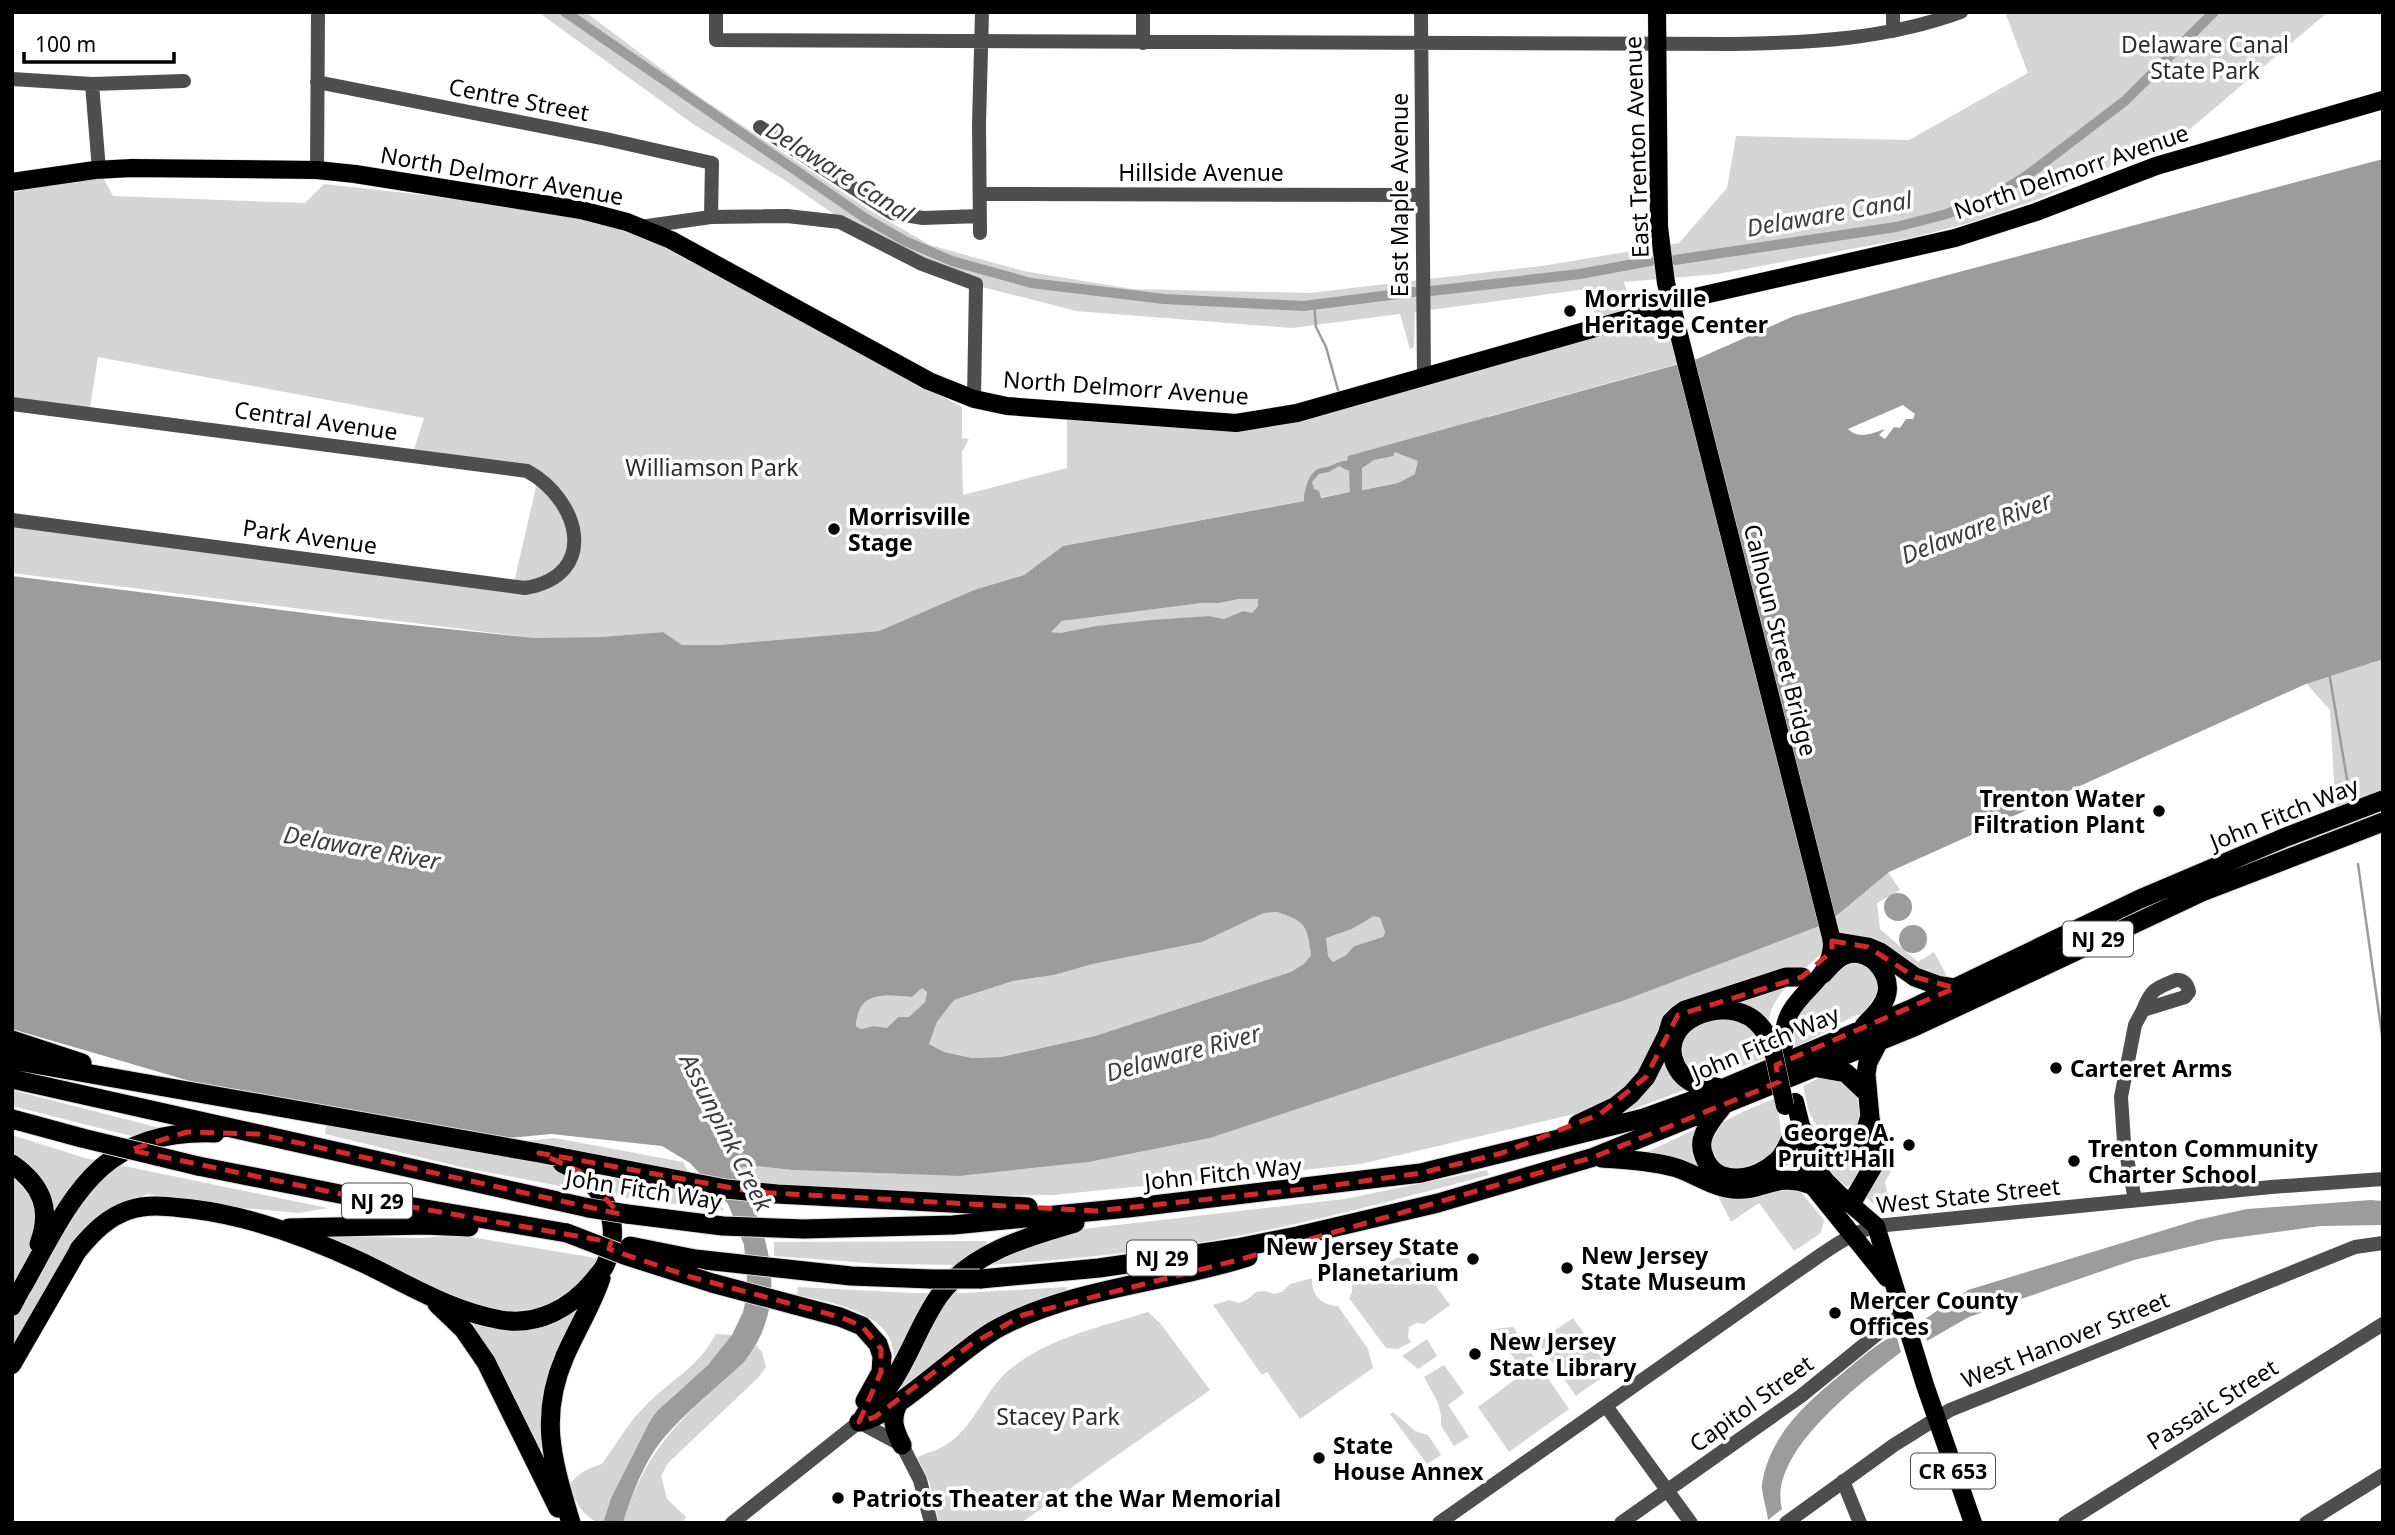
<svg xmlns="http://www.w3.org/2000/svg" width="2395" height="1535" font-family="'Noto Sans',sans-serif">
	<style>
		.green { fill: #d5d5d5 }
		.water { fill: #9c9c9c; fill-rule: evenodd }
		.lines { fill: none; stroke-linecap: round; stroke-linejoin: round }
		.stream { stroke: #9c9c9c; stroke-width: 2.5 }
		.canal { stroke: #9c9c9c; stroke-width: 10 }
		.major-casing { stroke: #dbdbdb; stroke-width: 19 }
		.highway-casing { stroke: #dbdbdb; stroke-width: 21 }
		.minor { stroke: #4e4e4e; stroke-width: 14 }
		.major { stroke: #000; stroke-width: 18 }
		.highway { stroke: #000; stroke-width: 19 }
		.major-bridge-casing { stroke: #dbdbdb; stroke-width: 19; stroke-linecap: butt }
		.highway-bridge-casing { stroke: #dbdbdb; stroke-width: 21; stroke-linecap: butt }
		.major-bridge { stroke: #000; stroke-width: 18 }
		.highway-bridge { stroke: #000; stroke-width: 19 }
		.marked { fill: none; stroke: #d62828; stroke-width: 5; stroke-dasharray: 14 9; stroke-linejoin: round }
		.poi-dot { fill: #000; stroke: #fff; stroke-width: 2.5 }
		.labels { text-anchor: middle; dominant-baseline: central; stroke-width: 7; stroke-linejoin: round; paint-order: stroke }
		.shield { fill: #fff; stroke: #4c4c4c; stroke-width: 2 }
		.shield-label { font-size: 21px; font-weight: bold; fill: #000 }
		.park-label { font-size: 23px; fill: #2c2c2c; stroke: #fff }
		.street-label { font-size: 23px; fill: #000; stroke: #fff }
		.poi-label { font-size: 23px; font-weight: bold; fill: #000; stroke: #fff; text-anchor: start }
		.water-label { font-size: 24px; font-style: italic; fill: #3d3d3d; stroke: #fff }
	</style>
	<rect width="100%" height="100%" fill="#fff"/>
	<path class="green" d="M 538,12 L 585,12 L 695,94 L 869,210 L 930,245 L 1023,271 L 1132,289 L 1309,293 L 1542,266 L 1679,243 L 1727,188 L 1736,136 L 1909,140 L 2028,73 L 2005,12 L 2328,12 L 2184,134 L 2039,199 L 1969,223 L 1911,238 L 1718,274 L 1624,282 L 1633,311 L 1597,321 L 1587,289 L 1415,312 L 1414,347 L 1410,349 L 1400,314 L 1292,328 L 1076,311 L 959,281 L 877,244 L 786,181 L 693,124 Z
		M 99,170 L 113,196 L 305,203 L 324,184 L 604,215 L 962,407 L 962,438 L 969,439 L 962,452 L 963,495 L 1067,468 L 1067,410 L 1224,422 L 1333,403 L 1655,311 L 1684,362 L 1490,416 L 1466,440 L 1434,464 L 1398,483 L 1063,546 L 1024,575 L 974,590 L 879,631 L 718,645 L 682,645 L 663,632 L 601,637 L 535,638 L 12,573 L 12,522 L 513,587 L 538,478 L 412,456 L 424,418 L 98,357 L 89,414 L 12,404 L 12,193 Z
		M 1239,599 L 1259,599 L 1258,606 L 1252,613 L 1243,611 L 1224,619 L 1209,616 L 1096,626 L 1060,633 L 1050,632 L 1062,621 L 1202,603 L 1219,603 Z
		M 2383,657 L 2383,800 L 2336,818 L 2330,710 L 2303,680 Z
		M 1888,872 L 1900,890 L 1877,903 L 1880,929 L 1918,962 L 1934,952 L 1948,978 L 1938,979 L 1845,940 L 1820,955 L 1799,974 L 1681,1007 L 1630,1091 L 1596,1109 L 1361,1164 L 1053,1195 L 970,1196 L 754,1184 L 738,1177 L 742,1167 L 756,1166 L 792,1170 L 959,1176 L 1089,1162 L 1210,1138 L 1371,1084 L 1835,918 Z
		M 1277,912 C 1306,922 1307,925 1311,955 L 1305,963 L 1291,972 L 1095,1036 L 1001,1057 L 972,1058 L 944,1052 L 929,1044 L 937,1022 L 954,1000 L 1013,981 L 1054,975 L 1093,964 L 1202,942 L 1264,913 Z
		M 1374,916 L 1380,918 L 1385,932 L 1383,937 L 1354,946 L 1346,955 L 1333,962 L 1328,956 L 1325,938 L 1352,929 Z
		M 1854,962 C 1872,968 1878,973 1880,992 L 1864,1014 L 1856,1015 L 1795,1048 L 1794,1028 L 1799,1013 L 1838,969 Z
		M 1791,980 C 1780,995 1768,1007 1769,1026 L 1726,1005 Z
		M 922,988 L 927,992 L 925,1002 L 909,1017 L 898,1017 L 887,1028 L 874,1026 L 861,1029 L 856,1026 C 858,990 885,995 912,997 Z
		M 1726,1017 C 1756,1024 1759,1029 1765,1058 L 1724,1073 L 1697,1078 L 1679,1060 C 1681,1029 1700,1024 1726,1017 Z
		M 1668,1042 L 1687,1089 L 1610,1118 Z
		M 1838,1076 L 1855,1087 C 1859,1112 1867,1125 1845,1144 L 1826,1143 L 1809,1112 L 1803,1086 L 1819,1078 Z
		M 12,1090 L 160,1128 L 159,1130 L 135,1137 L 12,1106 Z
		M 1775,1098 C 1779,1118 1790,1153 1766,1164 C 1756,1168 1745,1171 1734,1174 L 1712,1158 C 1711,1150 1708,1144 1711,1136 C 1717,1119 1759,1106 1775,1098 Z
		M 326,1124 L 510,1156 L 570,1170 L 595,1193 L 461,1167 L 325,1134 Z
		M 1700,1127 L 1710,1174 L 1645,1153 Z
		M 12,1135 L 85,1158 L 328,1208 L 299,1213 L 218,1206 L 147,1194 L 115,1209 L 12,1355 Z
		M 555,1138 L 683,1162 L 690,1175 L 515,1142 Z
		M 1865,1145 L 1872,1159 L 1854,1182 L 1847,1187 L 1833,1175 L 1820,1152 Z
		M 1889,1163 L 1891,1171 L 1885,1182 L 1888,1196 L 1897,1207 C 1883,1209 1875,1208 1866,1196 L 1882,1166 Z
		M 598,1170 L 712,1191 L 724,1210 L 618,1197 Z
		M 1487,1170 L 1489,1175 C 1398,1199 1307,1224 1215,1240 C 1139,1253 1064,1260 988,1265 L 1026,1244 L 1074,1230 L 1344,1199 Z
		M 1796,1186 L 1824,1220 L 1821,1233 L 1794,1251 L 1759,1203 L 1731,1222 L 1716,1192 Z
		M 459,1235 L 601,1259 L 584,1287 L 550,1308 L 502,1312 L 442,1292 L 321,1236 L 420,1238 Z
		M 987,1241 L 986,1250 L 962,1265 L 881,1264 L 774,1256 L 774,1242 Z
		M 1405,1254 L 1417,1270 L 1425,1271 L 1450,1305 L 1424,1324 L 1417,1323 L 1409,1327 L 1408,1337 L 1411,1342 L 1398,1349 L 1386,1348 L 1349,1298 C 1356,1289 1351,1279 1344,1270 L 1354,1268 L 1370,1274 C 1383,1268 1392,1259 1405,1254 Z
		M 1312,1278 C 1311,1295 1322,1306 1338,1306 L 1368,1349 L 1373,1368 L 1300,1419 L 1267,1372 L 1262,1375 L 1213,1305 L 1229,1300 L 1239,1303 L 1248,1299 L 1256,1292 L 1265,1291 L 1274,1294 L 1282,1292 L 1290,1284 Z
		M 798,1287 L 912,1293 L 963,1293 L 1067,1287 L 1066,1292 L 897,1397 C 895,1380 896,1359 891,1342 C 880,1310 825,1301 797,1295 Z
		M 588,1299 L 545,1447 L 539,1449 L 471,1320 L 520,1329 Z
		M 1148,1312 L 1160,1323 L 1210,1390 L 1021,1523 L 939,1523 L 929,1481 L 917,1457 C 930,1452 945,1448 955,1438 C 977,1419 987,1389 1009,1370 C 1047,1338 1101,1327 1148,1312 Z
		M 1573,1318 L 1611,1371 L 1576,1396 L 1538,1342 Z
		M 1513,1327 L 1569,1409 L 1509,1452 L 1478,1407 L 1524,1373 L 1494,1329 Z
		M 716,1334 L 732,1335 C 712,1370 675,1388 651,1419 L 611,1498 L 603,1523 C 585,1521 575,1501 569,1486 C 577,1473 587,1469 602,1464 C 617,1443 629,1421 648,1403 C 674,1378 698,1367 716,1334 Z
		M 1427,1339 L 1437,1356 L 1418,1369 L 1402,1356 Z
		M 756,1345 L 762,1352 L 766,1367 L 758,1378 L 668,1463 L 661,1476 L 667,1499 L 686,1517 L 684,1521 L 623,1523 C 641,1466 664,1434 708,1395 C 725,1379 745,1365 756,1345 Z
		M 1444,1365 L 1464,1393 L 1448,1405 L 1469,1437 L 1454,1446 L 1441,1426 L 1441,1415 L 1438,1403 L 1424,1377 Z
		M 1393,1412 L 1415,1431 L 1428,1435 L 1441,1455 L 1427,1464 L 1390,1414 Z"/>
	<path class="water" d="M 2383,159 L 2383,659 L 2306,684 L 1889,872 L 1834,918 L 1822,925 L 1625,1000 L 1210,1138 L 1089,1162 L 959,1176 L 792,1170 L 756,1166 L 742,1167 L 738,1177 C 771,1235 790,1305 744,1362 C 717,1388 686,1411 662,1440 C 643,1464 632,1494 623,1523 L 603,1523 L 611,1498 L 651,1419 L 659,1409 L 708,1365 L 732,1335 L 743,1312 L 746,1299 L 747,1279 L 744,1245 L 728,1204 L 690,1163 L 662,1146 L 551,1134 L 509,1138 L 190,1081 L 12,1029 L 12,576 L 344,618 L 535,638 L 601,637 L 663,632 L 682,645 L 718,645 L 879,631 L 974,590 L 1024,575 L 1063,546 L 1304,501 C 1304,491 1308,474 1318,469 C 1322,467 1327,468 1330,466 C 1337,463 1340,461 1347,461 L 1348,456 L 1697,359 L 1794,316 ZM 1903,405 L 1915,414 L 1913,419 L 1906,419 L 1900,428 L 1894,427 L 1885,439 L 1879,435 L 1885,429 C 1873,433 1859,440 1848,429 ZM 1395,452 L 1418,461 L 1415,474 L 1398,483 L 1362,490 L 1362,468 L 1374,460 L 1393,456 ZM 1339,466 L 1349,471 L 1350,492 L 1321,498 L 1319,491 L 1314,489 L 1312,482 L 1319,474 L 1329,472 ZM 1239,599 L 1258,599 L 1258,606 L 1252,613 L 1243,611 L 1224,619 L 1209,616 L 1151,620 L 1096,626 L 1060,633 L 1051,632 L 1062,621 L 1202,603 L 1219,603 ZM 1277,912 C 1306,922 1307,925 1311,955 L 1305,963 L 1291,972 L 1095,1036 L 1001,1057 L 972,1058 L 944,1052 L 929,1044 L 937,1022 L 954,1000 L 1013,981 L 1054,975 L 1093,964 L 1202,942 L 1264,913 ZM 1374,916 L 1380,918 L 1385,932 L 1383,937 L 1354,946 L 1346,955 L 1333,962 L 1328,956 L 1326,938 L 1352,929 ZM 922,988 L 927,992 L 925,1002 L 909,1017 L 898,1017 L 887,1028 L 874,1026 L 861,1029 L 856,1026 C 858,990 885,995 912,997 Z
		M1884 907a14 14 0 1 1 28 0a14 14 0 1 1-28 0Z
		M1899 939a14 14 0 1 1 28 0a14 14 0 1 1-28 0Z
		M 2371,1200 L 2383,1201 L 2383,1225 L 2321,1226 L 2218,1240 L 2134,1260 L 1969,1317 L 1927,1341 L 1922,1321 L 1968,1290 L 2197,1220 L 2247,1209 Z
		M 1896,1334 L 1901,1352 C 1861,1383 1767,1452 1782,1509 L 1768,1520 C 1767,1509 1761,1492 1762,1484 C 1770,1434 1807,1402 1844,1372 C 1861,1358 1876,1344 1896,1334 Z"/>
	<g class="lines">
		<path class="stream" d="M 1314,304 L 1316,327 L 1326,347 L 1338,390
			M 2329,672 L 2350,797
			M 2358,864 L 2383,1042"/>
		<path class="canal" d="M 565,12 L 865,218 L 905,241 L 952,261 L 1031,283 L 1164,299 L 1304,306 L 1414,292
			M 1675,260 L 1896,227 L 1943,215 L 1987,200 L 2025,177 L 2126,100 L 2214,12
			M 1431,291 L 1580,274 L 1650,261"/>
		<g class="major-casing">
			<path id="major" d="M 1657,12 L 1659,227 L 1666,283 L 1832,941 C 1833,989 1779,993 1784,1045
				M 12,182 L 95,170 L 132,168 L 317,170 L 355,174 L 581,210 L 627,222 L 671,240 L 929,381 L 974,399 L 1007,406 L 1236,423 L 1297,413 L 1655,311 L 1691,298 L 1955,238 L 2036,212 L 2156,166 L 2383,100
				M 1795,1102 L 1806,1146 L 1813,1162 L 1825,1180 L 1840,1195 L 1876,1226 L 1925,1385 L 1973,1523
				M 1806,1173 L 1812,1185 L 1887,1278
				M 12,1307 L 23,1286
				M 12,1365 L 79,1249"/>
		</g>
		<g class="highway-casing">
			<path id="highway" d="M 1832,941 L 1868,947 L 1880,952 L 1915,977 L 1937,985 L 1955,988
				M 1823,974 C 1830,967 1836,958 1845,955 C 1868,947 1891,971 1887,993 C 1884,1007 1873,1016 1864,1026
				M 12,1040 L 82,1063
				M 12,1060 L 539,1153 L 726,1189 L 777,1194 L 1028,1207
				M 1818,1068 L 1846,1073 L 1867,1093
				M 12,1079 L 589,1208
				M 1720,1088 C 1711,1086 1701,1086 1693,1083 C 1683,1078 1676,1069 1673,1058 C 1664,1020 1717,1000 1746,1015 C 1758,1020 1765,1032 1772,1043
				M 1722,1107 C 1716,1115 1708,1124 1704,1134 C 1701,1141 1701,1149 1704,1156 C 1715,1188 1756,1181 1777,1161 C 1784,1155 1787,1146 1791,1138
				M 12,1119 L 82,1138
				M 1578,1124 L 1616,1106 L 1631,1094 L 1646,1077 L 1667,1035 L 1671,1022 L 1678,1015 L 1685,1010 L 1786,977 L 1802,977
				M 1802,1129 C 1828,1159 1858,1164 1869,1119
				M 1602,1158 C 1627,1160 1653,1161 1677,1168 C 1695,1174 1713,1187 1733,1189 C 1764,1192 1775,1171 1812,1185
				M 12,1164 C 42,1185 52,1209 39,1244
				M 198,1166 L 355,1197 L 567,1233
				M 1851,1204 L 1875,1163 L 1876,1151 L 1870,1118 L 1866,1074 L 1868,1062 L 1879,1041
				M 627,1214 L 723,1226 L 804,1229 L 953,1225 L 1128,1208 L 1421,1173 L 1644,1118 L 1705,1096 L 1911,1009 L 2140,899 L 2286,837 L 2383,800
				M 289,1228 L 425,1225 L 469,1227
				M 79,1249 C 93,1232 108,1217 129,1210 C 150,1203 171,1207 192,1209 C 250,1216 307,1237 359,1261 C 406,1283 449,1311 501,1320 C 538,1326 571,1308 594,1280 C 598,1275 604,1269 606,1263 C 624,1220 602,1181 562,1163
				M 695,1259 L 851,1276 L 931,1279
				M 980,1279 L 1099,1268 L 1237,1248 L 1297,1236 L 1438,1203 L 1594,1157 L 1914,1027 L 2202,892 L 2383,822
				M 712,1283 L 840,1317 L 862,1326 L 878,1344 L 882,1356 L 881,1372 L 865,1401
				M 23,1286 C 72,1198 98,1129 215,1133
				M 437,1304 L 464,1330 L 486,1362 L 558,1508
				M 899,1402 C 890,1419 894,1429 902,1445
				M 864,1416 C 874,1405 884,1394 892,1382 C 910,1355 920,1323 939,1296 C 970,1253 1026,1237 1075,1223
				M 859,1422 C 895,1417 961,1347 1000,1327 C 1077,1287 1166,1283 1248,1257
				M 571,1523 C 553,1462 538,1418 565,1356 C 577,1329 592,1305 601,1278"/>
		</g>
		<path class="minor" d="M 716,12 L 716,40 L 1733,44 C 1811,43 1887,39 1961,12
			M 1143,12 L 1143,43
			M 1421,12 L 1424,377
			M 1893,31 L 1893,12
			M 12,79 L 92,84 L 184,81
			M 317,82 L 606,139 L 712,163 L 711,217
			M 92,84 L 99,170
			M 760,127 L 892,213 L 923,218 L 980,216
			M 317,170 L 318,12
			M 980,194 L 1421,195
			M 640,227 L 711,217 L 787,216 L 840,222 L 922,264 L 976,284 L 974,399
			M 980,233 L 979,125 L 982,12
			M 12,404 L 527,471 C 579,499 601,575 525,588 L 12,520
			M 2176,980 C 2184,979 2188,985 2189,992 L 2185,997 L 2143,1010 C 2151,989 2156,988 2176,980 Z
			M 2135,1200 L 2124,1142 L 2121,1097 L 2135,1025 L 2143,1010
			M 1606,1406 L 1691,1523
			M 1843,1481 L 1860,1523
			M 732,1523 L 859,1422 L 902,1445 L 920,1480 L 931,1523
			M 1439,1523 L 1793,1274 C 1820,1256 1845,1235 1876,1226 L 2271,1187 L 2383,1179
			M 1621,1523 L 1801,1396 L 1903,1313
			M 1786,1523 L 1894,1445 L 1950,1410 L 2355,1247 L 2383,1243
			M 2065,1523 L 2383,1324
			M 2306,1523 L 2383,1475"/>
		<use href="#major" class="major"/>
		<use href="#highway" class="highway"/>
		<g class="major-bridge-casing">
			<path id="major-bridge" d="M 1772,1046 L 1785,1106"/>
		</g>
		<g class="highway-bridge-casing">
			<path id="highway-bridge" d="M 82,1138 L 198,1166
				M 589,1208 L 627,1214
				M 567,1233 L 624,1255 L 712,1283
				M 630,1246 L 695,1259
				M 931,1279 L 980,1279"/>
		</g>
		<use href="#major-bridge" class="major-bridge"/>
		<use href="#highway-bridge" class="highway-bridge"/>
	</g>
	<path class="marked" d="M 1832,941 L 1868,947 L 1915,977 L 1955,988 L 1776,1065 L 1779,1082 L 1594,1157 L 1238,1260 L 1023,1315 L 970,1345 L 875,1417 L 859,1422 L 881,1372 L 881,1349 L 862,1326 L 840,1317 L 691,1277 L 609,1249 L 611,1242 L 355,1197 L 130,1150 L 187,1132 L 258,1134 L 620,1214 L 579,1171 L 539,1153 L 755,1192 L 1096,1211 L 1313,1188 L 1421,1173 L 1502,1153 L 1600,1114 L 1646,1077 L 1678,1015 L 1802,977 L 1832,951 Z"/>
	<g class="poi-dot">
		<circle cx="1570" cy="311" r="7"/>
		<circle cx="834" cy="529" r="7"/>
		<circle cx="2159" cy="811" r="7"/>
		<circle cx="2056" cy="1068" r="7"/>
		<circle cx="1909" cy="1145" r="7"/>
		<circle cx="2074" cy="1161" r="7"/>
		<circle cx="1473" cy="1259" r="7"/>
		<circle cx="1567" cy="1268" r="7"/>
		<circle cx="1835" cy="1313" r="7"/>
		<circle cx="1475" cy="1354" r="7"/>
		<circle cx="1319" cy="1458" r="7"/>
		<circle cx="838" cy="1498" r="7"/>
	</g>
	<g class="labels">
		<g class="shield">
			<rect x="2063" y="921.5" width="70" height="35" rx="5"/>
			<rect x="342" y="1183.5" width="70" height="35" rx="5"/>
			<rect x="1127" y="1240.5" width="70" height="35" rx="5"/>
			<rect x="1911" y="1453.5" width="84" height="35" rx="5"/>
		</g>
		<g class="shield-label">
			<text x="2098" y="939">NJ 29</text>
			<text x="377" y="1201">NJ 29</text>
			<text x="1162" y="1258">NJ 29</text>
			<text x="1953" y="1471">CR 653</text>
		</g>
		<g class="park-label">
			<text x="2205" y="44">Delaware Canal<tspan x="2205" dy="26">State Park</tspan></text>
			<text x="712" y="467">Williamson Park</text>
			<text x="1058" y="1416">Stacey Park</text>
		</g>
		<g class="street-label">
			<text transform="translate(519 99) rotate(11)">Centre Street</text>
			<text transform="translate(1636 147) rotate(-92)">East Trenton Avenue</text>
			<text transform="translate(2071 171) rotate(-19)">North Delmorr Avenue</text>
			<text x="1201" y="172">Hillside Avenue</text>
			<text transform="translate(502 175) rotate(10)">North Delmorr Avenue</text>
			<text transform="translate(1399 195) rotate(-90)">East Maple Avenue</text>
			<text transform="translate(1126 387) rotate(4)">North Delmorr Avenue</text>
			<text transform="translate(316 420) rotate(8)">Central Avenue</text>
			<text transform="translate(310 536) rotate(8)">Park Avenue</text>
			<text transform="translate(1781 640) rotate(76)">Calhoun Street Bridge</text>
			<text transform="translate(2284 813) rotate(-22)">John Fitch Way</text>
			<text transform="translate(1765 1043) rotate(-23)">John Fitch Way</text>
			<text transform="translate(1223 1173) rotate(-6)">John Fitch Way</text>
			<text transform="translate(644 1189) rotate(9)">John Fitch Way</text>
			<text transform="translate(1968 1195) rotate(-6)">West State Street</text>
			<text transform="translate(2065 1339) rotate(-22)">West Hanover Street</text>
			<text transform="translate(1751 1403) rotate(-36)">Capitol Street</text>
			<text transform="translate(2212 1404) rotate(-32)">Passaic Street</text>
		</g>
		<g class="poi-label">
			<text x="1584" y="298">Morrisville<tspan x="1584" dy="26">Heritage Center</tspan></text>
			<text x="848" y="516">Morrisville<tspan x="848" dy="26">Stage</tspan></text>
			<text x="2145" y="798" text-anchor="end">Trenton Water<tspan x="2145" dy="26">Filtration Plant</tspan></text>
			<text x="2070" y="1068">Carteret Arms</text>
			<text x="1895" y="1132" text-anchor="end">George A.<tspan x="1895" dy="26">Pruitt Hall</tspan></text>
			<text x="2088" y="1148">Trenton Community<tspan x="2088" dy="26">Charter School</tspan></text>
			<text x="1459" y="1246" text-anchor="end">New Jersey State<tspan x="1459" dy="26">Planetarium</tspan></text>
			<text x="1581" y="1255">New Jersey<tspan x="1581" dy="26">State Museum</tspan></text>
			<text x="1849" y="1300">Mercer County<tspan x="1849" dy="26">Offices</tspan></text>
			<text x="1489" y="1341">New Jersey<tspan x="1489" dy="26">State Library</tspan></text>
			<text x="1333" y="1445">State<tspan x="1333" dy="26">House Annex</tspan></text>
			<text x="852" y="1498">Patriots Theater at the War Memorial</text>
		</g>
		<g class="water-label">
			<text transform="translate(840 171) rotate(32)">Delaware Canal</text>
			<text transform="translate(1829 213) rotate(-10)">Delaware Canal</text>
			<text transform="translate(1976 527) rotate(-21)">Delaware River</text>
			<text transform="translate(362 847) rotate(10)">Delaware River</text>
			<text transform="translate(1183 1052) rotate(-15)">Delaware River</text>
			<text transform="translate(727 1132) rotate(63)">Assunpink Creek</text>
		</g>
	</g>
	<rect width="2395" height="1535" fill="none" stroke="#000000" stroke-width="28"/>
	<path d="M24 52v10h150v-10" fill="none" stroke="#000000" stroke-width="3.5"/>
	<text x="35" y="52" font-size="21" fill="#000000" stroke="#ffffff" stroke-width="5" paint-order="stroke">100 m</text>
</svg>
